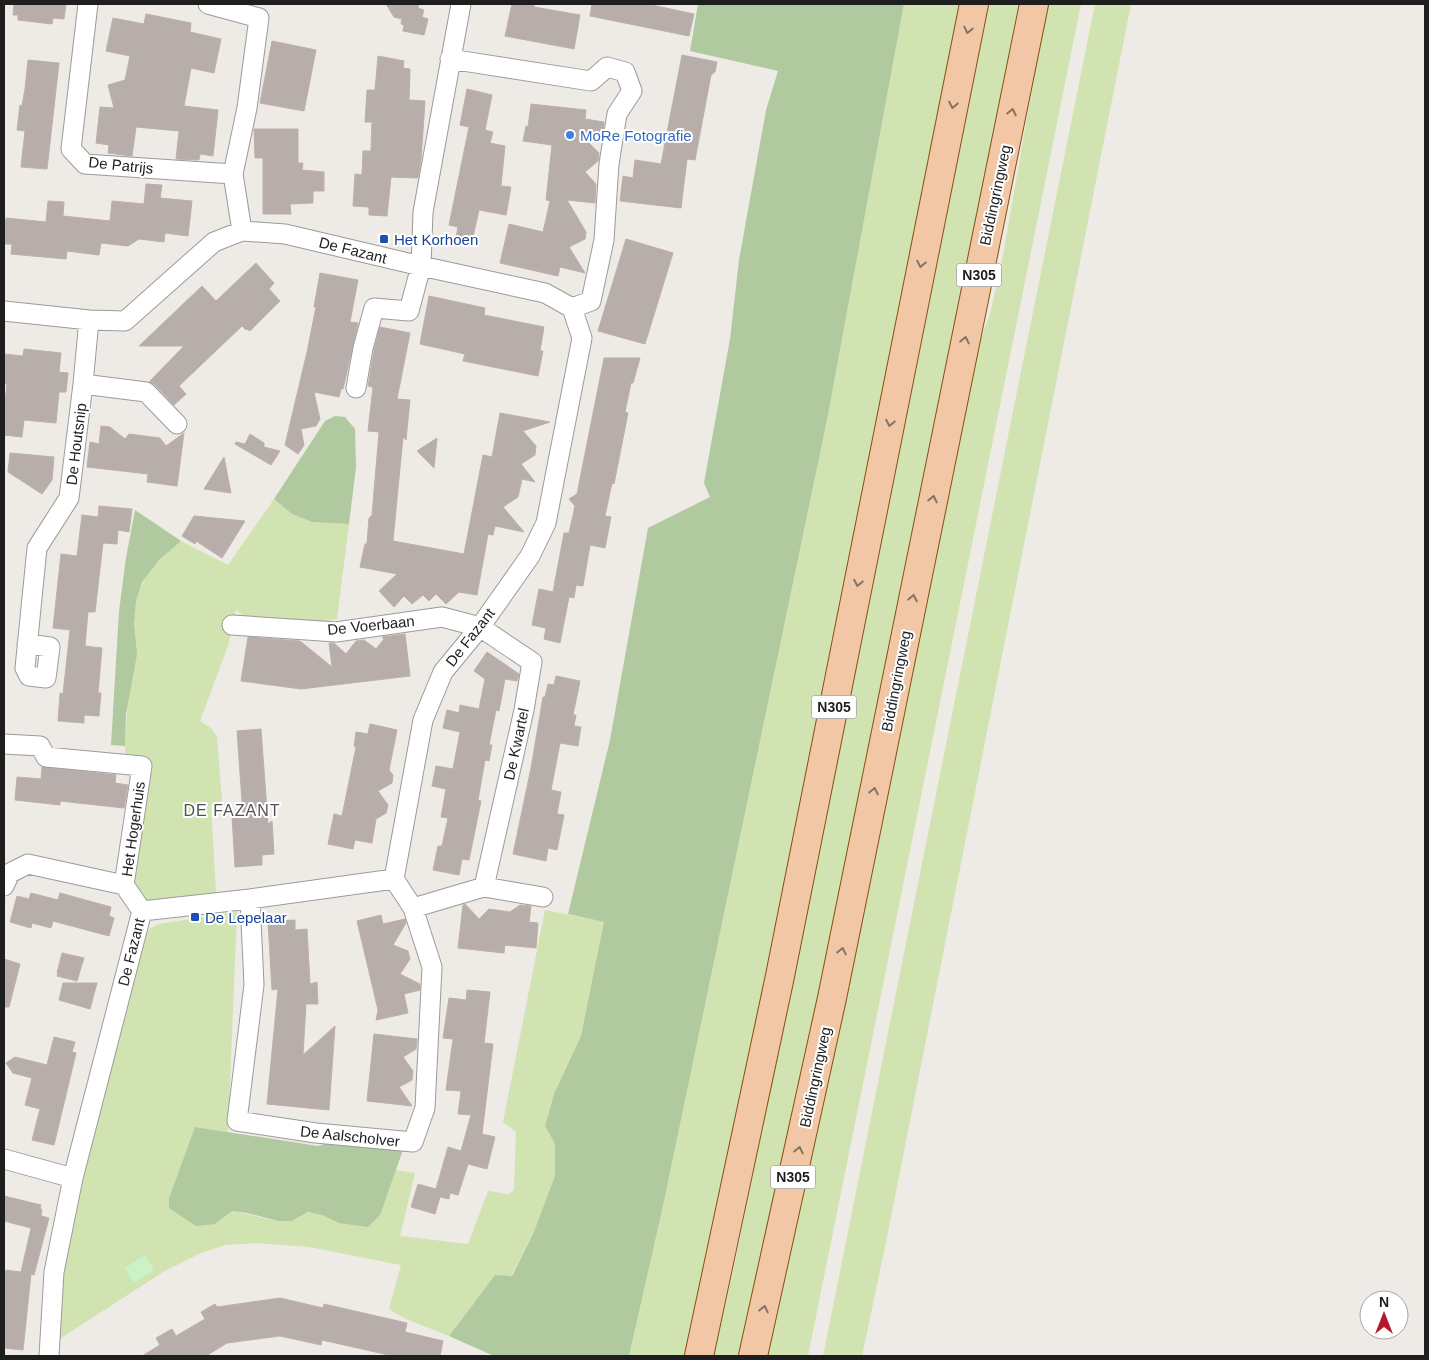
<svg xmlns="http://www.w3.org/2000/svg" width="1429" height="1360" font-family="Helvetica,sans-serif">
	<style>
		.grass { fill: #d0e3b0 }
		.forest { fill: #b1c99e }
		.park { fill: #c9f3c7 }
		.building { fill: #b7aeab; stroke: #beafa9 }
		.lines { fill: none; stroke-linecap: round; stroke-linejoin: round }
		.minor-casing { stroke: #9b9b9b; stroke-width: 21 }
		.primary-casing { stroke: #885010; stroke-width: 30 }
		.minor { stroke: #fff; stroke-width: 19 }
		.primary { stroke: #f2c7a6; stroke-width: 28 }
		.oneway { stroke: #887262 }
		.shop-dot { fill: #3f7fe0; stroke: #fff; stroke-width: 2 }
		.transit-dot { fill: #1a4fb4; stroke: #fff; stroke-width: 2 }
		.labels { text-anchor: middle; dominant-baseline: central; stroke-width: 4; stroke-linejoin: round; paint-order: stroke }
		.shield { fill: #fff; stroke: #626262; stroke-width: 1 }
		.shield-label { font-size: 14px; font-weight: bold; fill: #1e1e1e }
		.shop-label { font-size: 15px; fill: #366cbe; stroke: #fff; text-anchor: start }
		.street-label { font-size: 15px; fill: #1e1e1e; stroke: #fff }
		.transit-label { font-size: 15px; fill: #164399; stroke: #fff; text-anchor: start }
		.neighbourhood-label { font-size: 16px; letter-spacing: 1px; fill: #515151; stroke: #fff }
	</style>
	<rect width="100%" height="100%" fill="#eeeae5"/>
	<path class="grass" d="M 904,4 L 967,4 L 689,1356 L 629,1356 L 663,1206 L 827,420 Z
		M 989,4 L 1026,4 L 744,1356 L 714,1356 L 737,1253 Z
		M 1047,4 L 1081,4 L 808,1356 L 766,1356 L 977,351 L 991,310 L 1003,255 Z
		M 1095,4 L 1131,4 L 887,1237 L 862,1356 L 823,1356 Z
		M 274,499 L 292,514 L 312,522 L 349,524 L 337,619 L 314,623 L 246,619 L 236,609 L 229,643 L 200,721 L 211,728 L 217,737 L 222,801 L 211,805 L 216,893 L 146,903 L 127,886 L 136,872 L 151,759 L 125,756 C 125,732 128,708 130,683 C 133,655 130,608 142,584 C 150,566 167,553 181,541 L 228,565 Z
		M 545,910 L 605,922 L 581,1036 L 554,1094 L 545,1126 L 555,1144 L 555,1176 L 533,1234 L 511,1276 L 475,1301 L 449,1336 L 406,1319 L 389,1309 L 401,1265 L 309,1247 L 256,1243 L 225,1245 L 199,1254 L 163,1272 L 58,1340 L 58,1307 L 75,1187 L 97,1126 L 129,990 L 149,929 L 158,924 L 237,912 L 228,1132 L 195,1127 L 169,1198 L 169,1208 L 215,1224 L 232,1211 C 248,1213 265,1220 281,1221 C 292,1221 297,1216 306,1213 C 317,1210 330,1219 339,1223 L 389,1186 L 396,1170 L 415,1173 L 400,1236 L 468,1244 L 488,1191 L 509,1194 L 514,1190 L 516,1132 L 503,1122 Z"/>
	<path class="forest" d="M 698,4 L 904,4 L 827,420 L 663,1206 L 629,1356 L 494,1356 L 449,1336 L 495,1275 L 512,1276 L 533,1234 L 555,1176 L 555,1144 L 545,1126 L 554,1094 L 581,1036 L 604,922 L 568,914 L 610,740 L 648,528 L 710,497 L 704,483 L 730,339 L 739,260 L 766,110 L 778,71 L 690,51 Z
		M 335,416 L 345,417 L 355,429 L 356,467 L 349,524 L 312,522 L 292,514 L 274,499 L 325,421 Z
		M 135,510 L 181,541 L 159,560 L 142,582 L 136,601 L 134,624 L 137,654 L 126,715 L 125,746 L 111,745 L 119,611 L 126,558 Z
		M 195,1127 L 318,1146 L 341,1139 L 404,1147 L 380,1215 L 368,1227 L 339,1223 L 322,1215 L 308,1212 L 291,1221 L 278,1221 L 247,1213 L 232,1211 L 215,1224 L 196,1226 L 169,1208 L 169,1198 Z"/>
	<path class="park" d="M 145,1255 L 154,1270 L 134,1283 L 125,1268 Z"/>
	<path class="building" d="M 14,4 L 66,4 L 64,19 L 53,18 L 52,24 L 18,20 L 18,15 L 13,15 Z
		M 386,4 L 419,4 L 418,8 L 424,10 L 422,17 L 428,19 L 424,35 L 403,31 L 404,25 L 401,24 L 402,19 L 394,17 Z
		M 512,4 L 526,4 L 534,5 L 534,7 L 580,15 L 574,49 L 505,36 Z
		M 592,4 L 647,4 L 694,14 L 689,36 L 590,16 Z
		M 146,14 L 191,23 L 190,32 L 221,39 L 214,73 L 191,68 L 184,106 L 218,110 L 213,156 L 200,154 L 199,160 L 176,159 L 179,131 L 136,127 L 132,156 L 108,153 L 109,145 L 96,143 L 100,107 L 114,108 L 108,85 L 125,80 L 130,56 L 106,51 L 113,18 L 144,24 Z
		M 272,41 L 316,50 L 304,111 L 260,103 Z
		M 682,55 L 717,62 L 715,72 L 711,75 L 695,160 L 687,159 L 681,208 L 620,201 L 623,176 L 633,178 L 635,160 L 661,164 Z
		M 378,56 L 404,61 L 403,68 L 410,69 L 409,100 L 425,101 L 421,160 L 418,178 L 391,177 L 387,216 L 369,215 L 369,207 L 353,206 L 355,174 L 362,175 L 363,151 L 371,151 L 372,122 L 365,122 L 367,90 L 375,90 Z
		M 28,60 L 59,63 L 47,169 L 21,167 L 25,131 L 17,130 L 20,105 L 22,106 L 25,89 Z
		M 467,89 L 492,95 L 485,130 L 493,132 L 490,143 L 505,146 L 501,186 L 511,187 L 506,215 L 479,210 L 472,241 L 456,238 L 458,227 L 449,225 L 469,127 L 460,125 Z
		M 531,104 L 586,110 L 585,119 L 604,122 L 603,130 L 587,141 L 599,153 L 598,161 L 585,172 L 596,184 L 595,203 L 567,200 L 586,232 L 585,239 L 569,247 L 585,273 L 560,267 L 558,276 L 500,263 L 509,224 L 543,232 L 550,201 L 546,200 L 552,145 L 523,141 L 526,126 L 528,127 Z
		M 254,129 L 298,129 L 298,163 L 303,163 L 302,170 L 324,172 L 324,191 L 313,191 L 313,203 L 290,204 L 291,214 L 263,214 L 263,158 L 255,158 Z
		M 146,184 L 162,185 L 160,198 L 192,201 L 188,236 L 165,233 L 164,242 L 139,239 L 128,246 L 101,243 L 99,255 L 67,251 L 66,259 L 11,254 L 12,244 L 4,244 L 6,218 L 46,222 L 48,201 L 64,202 L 63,216 L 110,221 L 112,201 L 144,204 Z
		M 626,239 L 673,253 L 645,344 L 598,331 Z
		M 256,263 L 274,283 L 269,289 L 280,301 L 250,331 L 247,329 L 246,330 L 242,326 L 179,386 L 186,394 L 174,405 L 154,384 L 149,382 L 184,346 L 139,346 L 202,286 L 216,301 Z
		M 320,273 L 358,280 L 350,322 L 358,323 L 343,389 L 341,389 L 339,397 L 314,392 L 320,419 L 316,426 L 301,429 L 304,445 L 298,454 L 285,445 L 307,352 L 316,307 L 314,307 Z
		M 429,296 L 485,308 L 484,315 L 544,327 L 540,351 L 543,351 L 538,376 L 463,361 L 465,354 L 420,344 Z
		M 380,327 L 410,333 L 397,399 L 410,400 L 406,440 L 403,437 L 393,541 L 464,554 L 483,455 L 492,457 L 500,413 L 550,422 L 523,431 L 536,446 L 535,455 L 521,464 L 535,482 L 522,479 L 518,497 L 503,507 L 524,532 L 495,526 L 493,535 L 488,534 L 477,595 L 459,592 L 446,604 L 436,594 L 429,601 L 423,595 L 412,604 L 404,596 L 394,607 L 379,591 L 397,574 L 360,567 L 365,544 L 367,544 L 369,518 L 372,515 L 379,432 L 368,431 L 373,387 L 368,386 L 374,350 Z
		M 24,349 L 61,353 L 59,372 L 68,373 L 66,392 L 59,392 L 56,423 L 24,420 L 22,437 L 4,435 L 4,412 L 7,384 L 4,384 L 4,354 L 23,356 Z
		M 604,358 L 640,358 L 633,383 L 631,383 L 625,412 L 628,413 L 614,484 L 612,483 L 605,516 L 611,517 L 605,548 L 590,545 L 583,586 L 576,585 L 574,598 L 569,597 L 560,643 L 544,639 L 546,628 L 532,625 L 539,589 L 553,592 L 564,533 L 569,533 L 575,506 L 569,499 L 577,494 Z
		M 101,426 L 110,427 L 125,439 L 129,434 L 160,438 L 166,446 L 184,433 L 177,486 L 147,482 L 148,474 L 87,467 L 90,442 L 99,444 Z
		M 250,434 L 264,443 L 264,447 L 280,451 L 271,465 L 235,444 L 236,442 L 245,444 Z
		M 437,438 L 434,468 L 417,451 Z
		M 10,453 L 54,457 L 52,480 L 42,494 L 8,472 Z
		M 224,457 L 231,493 L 204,489 Z
		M 99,506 L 132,509 L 129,532 L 118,530 L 117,544 L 103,543 L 95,612 L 88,612 L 85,646 L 102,648 L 98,693 L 101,693 L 99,716 L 84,715 L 84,723 L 58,721 L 60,693 L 63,694 L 70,630 L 53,628 L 61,554 L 77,556 L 82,515 L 98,517 Z
		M 194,516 L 245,521 L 222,558 L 196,541 L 195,544 L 182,536 Z
		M 405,634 L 410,676 L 301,689 L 241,681 L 248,637 L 300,641 L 332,667 L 329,643 L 334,643 L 346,654 L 356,641 L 364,640 L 376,649 L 384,639 L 382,637 Z
		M 487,652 L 519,674 L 517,681 L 505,679 L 499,711 L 496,710 L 489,745 L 492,745 L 489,761 L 485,760 L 478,800 L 481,801 L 469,860 L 462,859 L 459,875 L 433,870 L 438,846 L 442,846 L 448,818 L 441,817 L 446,789 L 432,786 L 436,766 L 453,769 L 460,732 L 443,728 L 447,710 L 459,713 L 460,705 L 479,709 L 485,679 L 474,671 Z
		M 556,676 L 580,681 L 573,715 L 576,715 L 574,726 L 581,727 L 578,746 L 560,743 L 551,790 L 561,792 L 557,814 L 564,815 L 557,850 L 548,848 L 546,861 L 513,854 L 531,768 L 543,697 L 545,697 L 548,684 L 554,685 Z
		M 370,724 L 397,730 L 389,770 L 393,775 L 392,783 L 378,791 L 388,805 L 386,813 L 376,819 L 372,843 L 355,840 L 353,849 L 328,844 L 334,814 L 342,816 L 356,747 L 354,746 L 356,732 L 368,734 Z
		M 261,729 L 268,824 L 272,821 L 274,854 L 262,855 L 262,865 L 235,867 L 232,816 L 243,815 L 237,731 Z
		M 42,767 L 116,775 L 115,783 L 128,785 L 124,808 L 60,801 L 60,805 L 15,800 L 17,777 L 41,779 Z
		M 31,893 L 58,900 L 60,893 L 111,907 L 109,916 L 114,918 L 109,936 L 53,921 L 51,928 L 32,923 L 31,928 L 10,922 L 17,896 L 29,899 Z
		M 465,904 L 479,919 L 489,909 L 510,912 L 520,905 L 531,906 L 529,922 L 538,923 L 536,948 L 505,945 L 504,953 L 458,948 L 463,905 Z
		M 381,915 L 383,924 L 405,919 L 406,923 L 393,945 L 408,951 L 410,959 L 400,974 L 420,984 L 420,990 L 404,994 L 408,1013 L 376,1020 L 378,1010 L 357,921 Z
		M 295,920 L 295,930 L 307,929 L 310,984 L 317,982 L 318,1004 L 306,1004 L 303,1055 L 335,1026 L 329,1110 L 267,1104 L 278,989 L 272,990 L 268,922 Z
		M 62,953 L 84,958 L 77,981 L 57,976 L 58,973 L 57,973 Z
		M 4,959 L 20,964 L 9,1007 L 4,1007 Z
		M 63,983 L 97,983 L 90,1009 L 59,1000 Z
		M 467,990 L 490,992 L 484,1043 L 493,1044 L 482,1134 L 495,1137 L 487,1169 L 468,1164 L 458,1195 L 450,1193 L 449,1199 L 440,1197 L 435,1214 L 411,1207 L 418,1184 L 436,1189 L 448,1147 L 461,1151 L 471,1115 L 458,1114 L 461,1091 L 446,1090 L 453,1039 L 443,1038 L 449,998 L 466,1000 Z
		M 374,1034 L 417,1039 L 416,1049 L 403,1057 L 413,1071 L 412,1080 L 399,1087 L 412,1106 L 367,1101 Z
		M 54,1037 L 75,1042 L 72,1052 L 76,1053 L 54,1145 L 32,1140 L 40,1109 L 25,1105 L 32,1078 L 13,1073 L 6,1063 L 15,1057 L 47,1065 Z
		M 4,1196 L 41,1205 L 40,1208 L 42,1210 L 41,1216 L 49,1218 L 34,1275 L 31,1274 L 23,1350 L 4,1348 L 4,1288 L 6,1270 L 21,1272 L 31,1228 L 4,1221 Z
		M 280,1298 L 323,1308 L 324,1304 L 407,1323 L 405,1332 L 443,1341 L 440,1356 L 393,1356 L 322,1340 L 321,1345 L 280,1336 L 227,1343 L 206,1356 L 142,1356 L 160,1345 L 156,1338 L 172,1329 L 176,1336 L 205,1319 L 201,1312 L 215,1304 L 217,1307 Z"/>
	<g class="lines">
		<g class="minor-casing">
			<path id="minor" d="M 88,4 L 71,149 L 85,164 L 233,174
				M 208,4 L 259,18 L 247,108 L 233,174 L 242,231
				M 450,59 L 591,81 L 607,67 L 625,72 L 632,91 L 617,114 L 609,164 L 604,240 L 591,301 L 572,308
				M 4,311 L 89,320 L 125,321 L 214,242 L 242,231 L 285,234 L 421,266 L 545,293 L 572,308 L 582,338 L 546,523 L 530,556 L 480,627 L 443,672 L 423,720 L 394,879 L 250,899 L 142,911 L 73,1178 L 54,1272 L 49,1356
				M 89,320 L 83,384 L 146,392 L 177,424
				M 356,388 L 363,348 L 374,308 L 409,311 L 421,266 L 423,212 L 461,4
				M 232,625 L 336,632 L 442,617 L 480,627 L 532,662 L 524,710 L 484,887 L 413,908
				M 27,644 L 50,647 L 46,678 L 29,676 L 25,668 L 37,548 L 69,498 L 83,384
				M 4,744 L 40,746 L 46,757 L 142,766 L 124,885
				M 4,886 L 10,873 L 28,864 L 124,885 L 142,911
				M 484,887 L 543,897
				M 250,899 L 254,985 L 237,1121 L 316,1133 L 413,1142 L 425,1108 L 432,967 L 413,908 L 394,879
				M 4,1159 L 73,1178"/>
		</g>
		<g class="primary-casing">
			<path id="primary" d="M 699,1356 L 780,976 L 974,4
				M 753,1356 L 832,998 L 1034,4"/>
		</g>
		<use href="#minor" class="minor"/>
		<use href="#primary" class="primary"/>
	</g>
	<defs><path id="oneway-chevron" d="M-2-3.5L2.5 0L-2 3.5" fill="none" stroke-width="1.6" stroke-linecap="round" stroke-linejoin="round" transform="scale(1.25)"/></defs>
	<g class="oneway">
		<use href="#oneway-chevron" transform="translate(968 30) rotate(102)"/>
		<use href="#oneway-chevron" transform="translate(953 105) rotate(101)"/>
		<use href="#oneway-chevron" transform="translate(1012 112) rotate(-78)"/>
		<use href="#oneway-chevron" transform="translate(921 264) rotate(101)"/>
		<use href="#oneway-chevron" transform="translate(965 340) rotate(-78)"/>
		<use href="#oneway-chevron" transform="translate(890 423) rotate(101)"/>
		<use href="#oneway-chevron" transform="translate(933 499) rotate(-78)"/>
		<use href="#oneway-chevron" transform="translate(858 583) rotate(101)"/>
		<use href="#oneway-chevron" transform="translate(913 598) rotate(-79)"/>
		<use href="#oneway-chevron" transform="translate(874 791) rotate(-79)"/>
		<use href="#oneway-chevron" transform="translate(842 951) rotate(-78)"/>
		<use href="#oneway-chevron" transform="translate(799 1150) rotate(-78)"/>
		<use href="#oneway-chevron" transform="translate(764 1309) rotate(-78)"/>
	</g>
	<circle class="shop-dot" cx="570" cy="135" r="5"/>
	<g class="transit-dot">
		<rect x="379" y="234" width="10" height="10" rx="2.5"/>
		<rect x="190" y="912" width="10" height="10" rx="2.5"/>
	</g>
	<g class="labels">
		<g class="shield">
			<rect x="956.5" y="263.5" width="45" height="23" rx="4"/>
			<rect x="811.5" y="695.5" width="45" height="23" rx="4"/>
			<rect x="770.5" y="1165.5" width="45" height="23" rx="4"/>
		</g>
		<g class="shield-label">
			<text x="979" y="275">N305</text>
			<text x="834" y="707">N305</text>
			<text x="793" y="1177">N305</text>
		</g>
		<g class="shop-label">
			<text x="580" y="135">MoRe Fotografie</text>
		</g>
		<g class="street-label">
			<text transform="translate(121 165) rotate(6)">De Patrijs</text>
			<text transform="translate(995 195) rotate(-78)">Biddingringweg</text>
			<text transform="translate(353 250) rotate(14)">De Fazant</text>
			<text transform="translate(76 444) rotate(-83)">De Houtsnip</text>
			<text transform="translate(371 625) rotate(-6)">De Voerbaan</text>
			<text transform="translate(470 637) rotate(-52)">De Fazant</text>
			<text transform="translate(896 681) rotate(-79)">Biddingringweg</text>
			<text transform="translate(516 744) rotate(-78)">De Kwartel</text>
			<text transform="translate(133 829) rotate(-82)">Het Hogerhuis</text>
			<text transform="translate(131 952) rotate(-76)">De Fazant</text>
			<text transform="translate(815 1077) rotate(-78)">Biddingringweg</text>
			<text transform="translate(350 1136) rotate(6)">De Aalscholver</text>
		</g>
		<g class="transit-label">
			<text x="394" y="239">Het Korhoen</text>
			<text x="205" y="917">De Lepelaar</text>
		</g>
		<g class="neighbourhood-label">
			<text x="232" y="810">DE FAZANT</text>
		</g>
	</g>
	<rect width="1429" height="1360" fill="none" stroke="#1e1e1e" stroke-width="10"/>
	<g transform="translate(1384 1315)"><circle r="24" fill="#ffffff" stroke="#a5a5a5"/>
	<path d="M0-4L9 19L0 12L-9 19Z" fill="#b7152b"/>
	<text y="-8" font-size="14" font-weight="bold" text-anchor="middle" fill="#1e1e1e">N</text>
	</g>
</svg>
